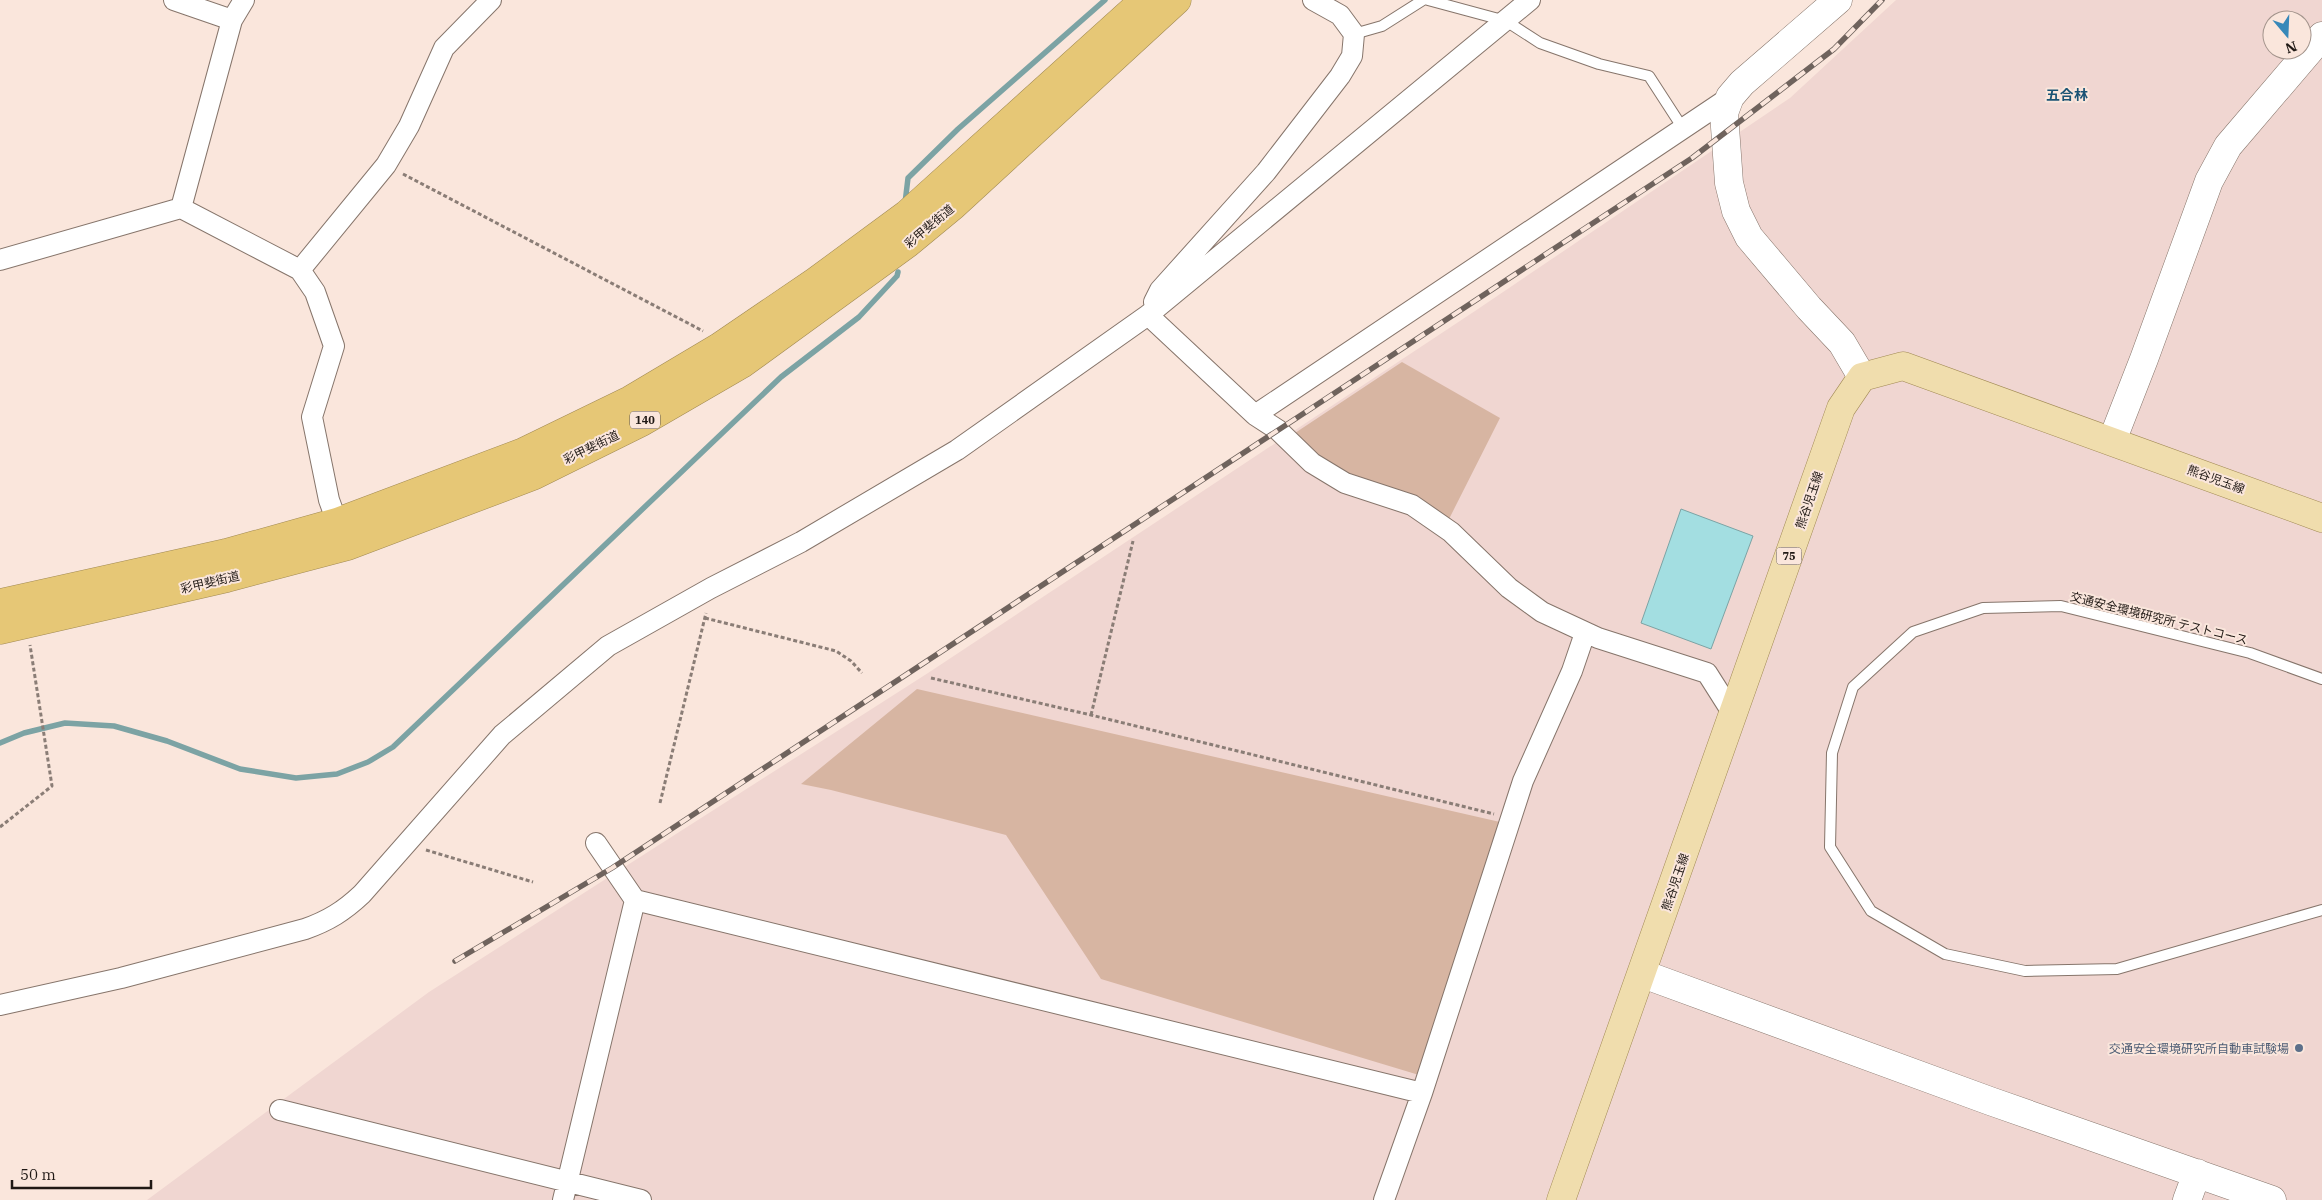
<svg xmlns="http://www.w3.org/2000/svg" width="2322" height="1200" font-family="'IBM Plex Serif','Noto Sans JP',serif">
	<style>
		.industrial { fill: #f0d6d1; fill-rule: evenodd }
		.green { fill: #d7b5a2 }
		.water { fill: #a3dee1; stroke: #7ca3a4 }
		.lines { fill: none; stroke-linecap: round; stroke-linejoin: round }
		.stream { stroke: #7ca3a4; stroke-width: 5.5 }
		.lane-casing { stroke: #86756b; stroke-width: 12 }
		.street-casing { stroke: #86756b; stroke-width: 22 }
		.secondary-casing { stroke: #86756b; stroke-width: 29 }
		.primary-casing { stroke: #a18a54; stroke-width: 29 }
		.highway-casing { stroke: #a18a54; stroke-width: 29 }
		.path { stroke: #8a7d76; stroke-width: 3; stroke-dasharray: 4 2.5; stroke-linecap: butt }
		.lane { stroke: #fff; stroke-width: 10 }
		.street { stroke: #fff; stroke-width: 20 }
		.secondary { stroke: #fff; stroke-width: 28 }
		.primary { stroke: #f0ddad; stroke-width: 28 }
		.highway { stroke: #e6c776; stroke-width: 28 }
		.rail-casing { stroke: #6f635d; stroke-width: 5.5 }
		.rail { stroke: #fae6dc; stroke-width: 4; stroke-dasharray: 11; stroke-linecap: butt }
		.service-dot { fill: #5c6f8a; stroke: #fae6dc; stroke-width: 2 }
		.labels { text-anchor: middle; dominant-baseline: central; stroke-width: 4; stroke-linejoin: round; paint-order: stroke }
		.shield { fill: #fae6dc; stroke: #615651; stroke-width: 1 }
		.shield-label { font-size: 11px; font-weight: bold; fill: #201915 }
		.street-label { font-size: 12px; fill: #201915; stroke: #fae6dc }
		.service-label { font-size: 12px; fill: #4e5e75; stroke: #fae6dc; text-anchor: end }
		.neighbourhood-label { font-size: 14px; font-weight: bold; fill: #1a5374; stroke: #fae6dc }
	</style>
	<rect width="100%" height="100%" fill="#fae6dc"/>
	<path class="industrial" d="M 1896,0 L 2322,0 L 2322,1200 L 147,1200 L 429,992 L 928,673 L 1475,311 L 1790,98 ZM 2272,20 L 2302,20 L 2302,50 L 2272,50 Z"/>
	<path class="green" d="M 1402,362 L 1500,418 L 1448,521 L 1348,479 L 1315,461 L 1295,433 Z
		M 917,689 L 1500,822 L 1419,1075 L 1101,979 L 1006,835 L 831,790 L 801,784 Z"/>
	<path class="water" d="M 1681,509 L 1753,536 L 1711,649 L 1641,623 Z"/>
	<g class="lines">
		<path class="stream" d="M 905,203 L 908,178 L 958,129 L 1105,0
			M 0,743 L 24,733 L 65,723 L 114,726 L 167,741 L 240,769 L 296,778 L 337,774 L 368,762 L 393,747 L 781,377 L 859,317 L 897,276 L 898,272"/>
		<g class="lane-casing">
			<path id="lane" d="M 1428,0 L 1506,21 L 1540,43 L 1599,64 L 1649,76 L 1684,130
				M 1354,34 L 1382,26 L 1423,0
				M 2322,679 L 2250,653 L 2061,606 L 1983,608 L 1913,632 L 1853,687 L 1832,753 L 1830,847 L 1871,911 L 1945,954 L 2025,971 L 2117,969 L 2322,910"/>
		</g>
		<g class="street-casing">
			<path id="street" d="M 174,0 L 232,20
				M 181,208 L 232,20 L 244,0
				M 0,260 L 181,208 L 300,270 L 315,292 L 334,346 L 312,417 L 329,500 L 337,522
				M 300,270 L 386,165 L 409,126 L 444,48 L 491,0
				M 1154,302 L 1160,290 L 1266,172 L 1340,76 L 1352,56 L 1354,34 L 1340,15 L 1313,0
				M 1148,315 L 1255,415 L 1278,430 L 1312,463 L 1345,483 L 1412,505 L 1451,532 L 1509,588 L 1542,612 L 1598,638 L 1707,673 L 1733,714
				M 1255,415 L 1730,97
				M 596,843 L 635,900 L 1422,1093
				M 0,1005 L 121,978 L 305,929 C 328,921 344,911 362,894 L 502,735 L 608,646 L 711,588 L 801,542 L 957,450 L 1148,315 L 1530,0
				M 280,1110 L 641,1200
				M 563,1200 L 635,900
				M 1384,1200 L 1422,1093 L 1523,781 L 1572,671 L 1585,633"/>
		</g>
		<g class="secondary-casing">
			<path id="secondary" d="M 1838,0 L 1742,83 L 1730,97 L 1724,113 L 1729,183 L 1736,211 L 1749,237 L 1809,308 L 1842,343 L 1862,377
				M 2112,441 L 2144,359 L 2209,181 L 2228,146 L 2322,36
				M 1643,974 L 1990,1101 L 2272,1200
				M 2187,1200 L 2197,1173"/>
		</g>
		<g class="primary-casing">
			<path id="primary" d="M 1561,1200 L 1841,408 L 1862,377 L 1903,366 L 2322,518"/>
		</g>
		<g class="highway-casing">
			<path id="highway" d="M 0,603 L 226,553 L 337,522 L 523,452 L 630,400 L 719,347 L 816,281 L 907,214 L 1144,0
				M 0,630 L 227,578 L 348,546 L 533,476 L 642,422 L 742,364 L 907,244 L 953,206 L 1177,0"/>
		</g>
		<path class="path" d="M 403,174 L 703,331
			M 705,618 L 836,651 L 851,661 L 862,673
			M 931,678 L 1091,715 L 1494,814
			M 1091,715 L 1133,541
			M 660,803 L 706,613
			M 0,827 L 52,786 L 30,645
			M 426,850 L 533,882"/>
		<use href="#lane" class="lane"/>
		<use href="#street" class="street"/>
		<use href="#secondary" class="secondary"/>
		<use href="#primary" class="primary"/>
		<use href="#highway" class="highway"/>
		<g class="rail-casing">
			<path id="rail" d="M 455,961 L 612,868 L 1692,158 L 1834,49 L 1882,0"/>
		</g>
		<use href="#rail" class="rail"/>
	</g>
	<circle class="service-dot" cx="2299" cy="1048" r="5"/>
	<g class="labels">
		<g class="shield">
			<rect x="630" y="411.5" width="30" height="17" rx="4"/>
			<rect x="1776.5" y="547.5" width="25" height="17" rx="4"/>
		</g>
		<g class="shield-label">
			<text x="645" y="420">140</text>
			<text x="1789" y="556">75</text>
		</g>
		<g class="street-label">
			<text transform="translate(929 226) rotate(-40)">彩甲斐街道</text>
			<text transform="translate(591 447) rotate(-26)">彩甲斐街道</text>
			<text transform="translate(2216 479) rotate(20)">熊谷児玉線</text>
			<text transform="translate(1809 500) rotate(-71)">熊谷児玉線</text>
			<text transform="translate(210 582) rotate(-13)">彩甲斐街道</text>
			<text transform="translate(2159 618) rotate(14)">交通安全環境研究所 テストコース</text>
			<text transform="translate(1675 882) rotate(-71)">熊谷児玉線</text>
		</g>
		<g class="service-label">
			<text x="2289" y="1048">交通安全環境研究所自動車試験場</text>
		</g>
		<g class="neighbourhood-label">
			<text x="2067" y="95">五合林</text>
		</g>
	</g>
	<g transform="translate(2287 35) rotate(161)"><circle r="24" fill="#fae6dc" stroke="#a3948c"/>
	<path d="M0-4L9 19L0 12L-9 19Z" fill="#3788b9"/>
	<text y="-8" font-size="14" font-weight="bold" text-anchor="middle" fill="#201915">N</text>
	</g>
	<path d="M12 1180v8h139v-8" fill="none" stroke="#201915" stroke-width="2.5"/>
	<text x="20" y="1180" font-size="15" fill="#201915" stroke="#fae6dc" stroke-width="4" paint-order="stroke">50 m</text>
</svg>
